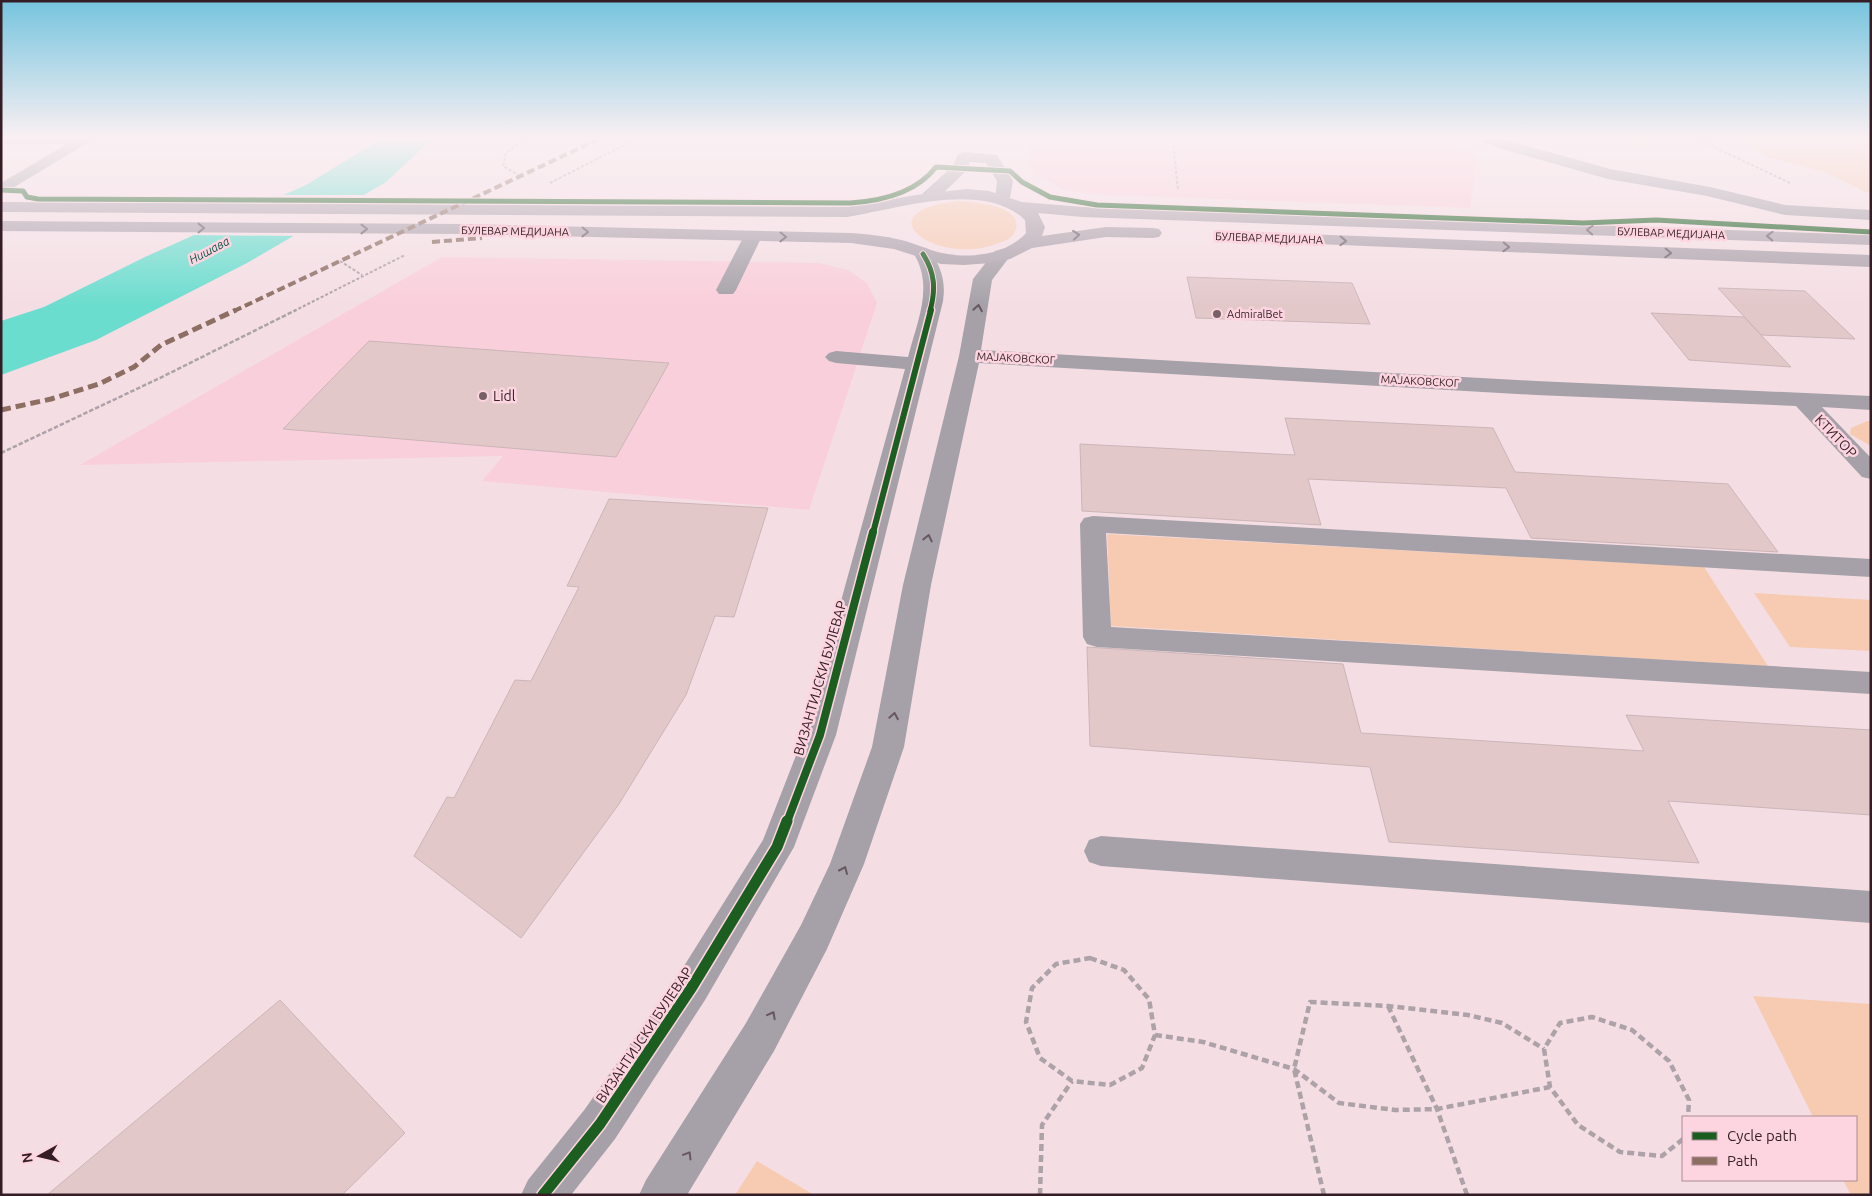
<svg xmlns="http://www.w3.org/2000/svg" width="1872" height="1196" font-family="Ubuntu,sans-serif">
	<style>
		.built { fill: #f9cfdb }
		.green { fill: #f6cbb2 }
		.water { fill: #6addce }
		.pier { fill: #f4dee4 }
		.building { fill: #e3c8ca; stroke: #cbb5b7 }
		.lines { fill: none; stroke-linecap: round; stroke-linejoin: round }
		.path-far2 { stroke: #aca2a8; stroke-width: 2; stroke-dasharray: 3 2; stroke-linecap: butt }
		.path-far1 { stroke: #aca2a8; stroke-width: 2.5; stroke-dasharray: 4.5 2; stroke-linecap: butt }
		.path { stroke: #aca2a8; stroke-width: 4.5; stroke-dasharray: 7 4; stroke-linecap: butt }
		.minor { fill: #a6a0a8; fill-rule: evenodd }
		.major { fill: #ada2ab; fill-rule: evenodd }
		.quiet-far1 { stroke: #8d6e63; stroke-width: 4; stroke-dasharray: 8 4; stroke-linecap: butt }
		.quiet { stroke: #8d6e63; stroke-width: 5; stroke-dasharray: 10 5; stroke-linecap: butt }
		.cycleway-far3-casing { stroke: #fdd5e0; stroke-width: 7 }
		.cycleway-far2-casing { stroke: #fdd5e0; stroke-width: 9 }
		.cycleway-far1-casing { stroke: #fdd5e0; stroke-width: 11 }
		.cycleway-casing { stroke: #fdd5e0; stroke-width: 14 }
		.cycleway-far3 { stroke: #1b5e20; stroke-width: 5 }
		.cycleway-far2 { stroke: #1b5e20; stroke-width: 6 }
		.cycleway-far1 { stroke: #1b5e20; stroke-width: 8 }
		.cycleway { stroke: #1b5e20; stroke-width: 11 }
		.oneway { stroke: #6a5961 }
		.oneway2 { stroke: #67585f }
		.poi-dot { fill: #776167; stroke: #fdd5e0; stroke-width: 2 }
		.labels { text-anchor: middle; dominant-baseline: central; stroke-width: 5; stroke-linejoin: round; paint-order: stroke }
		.far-street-label { font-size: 11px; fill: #341d24; stroke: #fdd5e0 }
		.far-poi-label { font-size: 11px; fill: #341d24; stroke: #fdd5e0; text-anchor: start }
		.far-water-label { font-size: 12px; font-style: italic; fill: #0f544a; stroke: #fdd5e0 }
		.poi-label { font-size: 14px; fill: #341d24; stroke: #fdd5e0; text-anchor: start }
		.street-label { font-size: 14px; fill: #341d24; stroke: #fdd5e0 }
	</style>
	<rect width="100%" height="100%" fill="#f4dee4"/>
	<path class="built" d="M 1030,139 L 1441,139 L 1477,155 L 1470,208 L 1105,195 L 1066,190 L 1037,175 L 1027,163 Z
		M 442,257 L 819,263 L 848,270 L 867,283 L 877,303 L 809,510 L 482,481 L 503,456 L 80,465 Z"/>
	<path class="green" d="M 1609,139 L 1652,139 L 1645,149 Z
		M 1740,139 L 1871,139 L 1871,192 L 1865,192 L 1825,172 L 1769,158 Z
		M 960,201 C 975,202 1022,206 1016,229 C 1014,237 1006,241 999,243 C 938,268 859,211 960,201 Z
		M 1867,421 L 1871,421 L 1871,446 L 1850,434 L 1851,428 Z
		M 1107,534 L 1704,567 L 1768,666 L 1111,626 Z
		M 1754,593 L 1871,600 L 1871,651 L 1790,647 Z
		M 1753,996 L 1871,1004 L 1871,1195 L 1851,1195 L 1843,1180 L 1856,1180 L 1856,1117 L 1813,1117 Z
		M 757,1161 L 814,1195 L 735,1195 Z"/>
	<path class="water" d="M 381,139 L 437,139 L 429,142 L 386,182 L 247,263 L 96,340 L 1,375 L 1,321 L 44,307 L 145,257 L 306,185 Z"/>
	<path class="pier" d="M 278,195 L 368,195 L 297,236 L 187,235 Z"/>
	<path class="building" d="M 1187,277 L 1352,283 L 1370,324 L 1196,318 Z
		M 1718,288 L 1805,291 L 1855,339 L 1761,335 Z
		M 1651,313 L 1744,317 L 1791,367 L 1689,360 Z
		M 369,341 L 669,363 L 616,457 L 283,429 Z
		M 1285,418 L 1493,428 L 1515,472 L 1728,484 L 1778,552 L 1531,538 L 1506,488 L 1308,479 L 1321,525 L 1082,511 L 1080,444 L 1295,455 Z
		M 609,499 L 768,508 L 734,617 L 715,616 L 686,695 L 619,804 L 521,938 L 414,856 L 447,797 L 454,798 L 515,680 L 531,681 L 579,587 L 567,586 Z
		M 1087,647 L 1343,664 L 1361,733 L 1644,751 L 1626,715 L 1871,730 L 1871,815 L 1668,801 L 1699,863 L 1389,842 L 1370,767 L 1090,746 Z
		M 280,1000 L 405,1133 L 342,1195 L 47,1195 Z"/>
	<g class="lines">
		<path class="path-far2" d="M 1697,139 L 1790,183
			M 1173,141 L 1178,190
			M 520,176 L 503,166 L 506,153 L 525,139
			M 550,183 L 636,139
			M 340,261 L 362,275
			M 294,311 L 405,255"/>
		<path class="path-far1" d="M 1,453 L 162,377 L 296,310"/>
		<path class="path" d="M 1090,958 L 1124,970 L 1149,999 L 1155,1035 L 1142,1068 L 1110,1085 L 1072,1081 L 1040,1058 L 1026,1022 L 1032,988 L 1056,964 Z
			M 1388,1006 L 1437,1109 L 1467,1195
			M 1155,1035 L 1203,1042 L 1294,1069 L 1339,1103 L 1395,1110 L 1437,1109 L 1550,1087
			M 1683,1139 L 1662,1156 L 1620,1152 L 1578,1125 L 1550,1087 L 1544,1049 L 1560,1023 L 1592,1017 L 1632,1030 L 1669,1061 L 1689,1100 L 1688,1117
			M 1040,1195 L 1042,1125 L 1072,1081
			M 1324,1195 L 1294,1069 L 1310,1002 L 1388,1006 L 1468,1015 L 1502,1023 L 1544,1049"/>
		<path class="minor" d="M 1,139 L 94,139 L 1,195 L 1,183 L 67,144 L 1,144 Z
			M 1480,139 L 1502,139 L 1610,169 L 1710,187 L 1785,205 L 1871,210 L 1871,220 L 1785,215 L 1707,196 L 1608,179 L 1502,149 L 1483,142 Z
			M 964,152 L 997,155 L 1013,181 L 1009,203 L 997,203 L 995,199 L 997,181 L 986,163 L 970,162 L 966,171 L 935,201 L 923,201 L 921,197 L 923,193 L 953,166 L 958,154 Z
			M 753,231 L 759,232 L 762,236 L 736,290 L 733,294 L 719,294 L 716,290 L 744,236 L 747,232 Z
			M 923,248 L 929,250 C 941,266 946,281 943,301 L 836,735 L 794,847 L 705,1000 L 615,1139 L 571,1195 L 521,1195 L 528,1180 L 585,1109 L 679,974 L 763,840 L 804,735 L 905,369 L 836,363 L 829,361 L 825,357 L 829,353 L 836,351 L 908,357 C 917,322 934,287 914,254 L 917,250 Z
			M 1002,249 L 1009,251 L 1011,255 L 992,280 L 981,350 L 1536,381 L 1871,396 L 1871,410 L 1822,407 L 1871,458 L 1871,479 L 1862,477 L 1796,406 L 1536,395 L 979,363 L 931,585 L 904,747 L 864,864 L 827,949 L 774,1051 L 687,1195 L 639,1195 L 646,1180 L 746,1023 L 801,925 L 830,864 L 872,747 L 903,585 L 959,356 L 973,279 L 995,251 Z
			M 1093,516 L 1871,559 L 1871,577 L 1106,533 L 1111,627 L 1871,672 L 1871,694 L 1097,647 L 1087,644 L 1083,637 L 1080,524 L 1084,518 Z
			M 1101,836 L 1871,891 L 1871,923 L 1101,866 L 1089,862 L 1084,851 L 1089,840 Z"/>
		<path class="major" d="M 966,189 L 989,191 L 1022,202 L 1083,207 L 1871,235 L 1871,245 L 1083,217 L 1038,213 L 1045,227 L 1042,236 L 1106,227 L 1153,228 L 1159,229 L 1162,233 L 1159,237 L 1153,238 L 1106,237 L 1032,248 L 1010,259 L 991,263 L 964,265 L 941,264 L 894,249 L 851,243 L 466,234 L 1,231 L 1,221 L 466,224 L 851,233 C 868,234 885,236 901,240 C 915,243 928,250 942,253 C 970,259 1006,255 1026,233 L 1025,220 C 983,180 898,209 847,217 L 1,212 L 1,202 L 847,207 L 916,195 Z
			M 1226,231 L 1871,255 L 1871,267 L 1220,240 L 1217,236 L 1220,232 Z"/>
		<path class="quiet-far1" d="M 432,242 L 482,238
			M 234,311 L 599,139"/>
		<path class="quiet" d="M 1,410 L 51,399 L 99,384 L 134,367 L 161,345 L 236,310"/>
		<g class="cycleway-far3-casing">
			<path id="cycleway-far3" d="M 1,190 L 23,191 L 27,197 L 38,199 L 850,203 C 882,201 916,193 936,167 L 1010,171 L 1022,182 L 1050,197 L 1097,205 L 1583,223 L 1656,220 L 1871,232
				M 923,254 C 935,273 936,289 930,311"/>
		</g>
		<g class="cycleway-far2-casing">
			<path id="cycleway-far2" d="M 873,533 L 931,310"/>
		</g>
		<g class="cycleway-far1-casing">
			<path id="cycleway-far1" d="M 787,822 L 820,735 L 873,532"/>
		</g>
		<g class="cycleway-casing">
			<path id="cycleway" d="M 543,1195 L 600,1124 L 692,987 L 777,847 L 787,821"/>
		</g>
		<use href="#cycleway-far3" class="cycleway-far3"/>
		<use href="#cycleway-far2" class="cycleway-far2"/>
		<use href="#cycleway-far1" class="cycleway-far1"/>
		<use href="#cycleway" class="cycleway"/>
	</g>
	<defs><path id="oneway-chevron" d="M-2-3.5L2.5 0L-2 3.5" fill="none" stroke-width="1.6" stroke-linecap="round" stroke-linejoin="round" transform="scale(1.25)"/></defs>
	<g class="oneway">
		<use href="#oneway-chevron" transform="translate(201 228)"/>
		<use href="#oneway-chevron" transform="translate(364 229)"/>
		<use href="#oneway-chevron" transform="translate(1590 230) rotate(-178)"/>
		<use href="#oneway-chevron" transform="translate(585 232) rotate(1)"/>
		<use href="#oneway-chevron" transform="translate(1076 235) rotate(-6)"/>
		<use href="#oneway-chevron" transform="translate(1770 236) rotate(-178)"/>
		<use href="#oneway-chevron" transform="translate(783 237) rotate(1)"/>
		<use href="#oneway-chevron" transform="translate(1343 241) rotate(2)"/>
		<use href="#oneway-chevron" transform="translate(1506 247) rotate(2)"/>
		<use href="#oneway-chevron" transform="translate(1668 253) rotate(2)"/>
	</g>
	<g class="oneway2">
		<use href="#oneway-chevron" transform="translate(978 308) rotate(-80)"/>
		<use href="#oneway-chevron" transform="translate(928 538) rotate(-77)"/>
		<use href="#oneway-chevron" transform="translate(894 716) rotate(-80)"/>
		<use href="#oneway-chevron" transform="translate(844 870) rotate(-66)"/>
		<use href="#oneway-chevron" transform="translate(772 1015) rotate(-62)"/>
		<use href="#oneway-chevron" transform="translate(688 1155) rotate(-59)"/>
	</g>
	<linearGradient id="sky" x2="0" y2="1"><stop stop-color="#75c4de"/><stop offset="0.45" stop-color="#faf0f3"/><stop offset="1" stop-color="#faf0f3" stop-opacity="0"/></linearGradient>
	<rect width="1872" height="306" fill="url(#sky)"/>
	<g class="poi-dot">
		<circle cx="1217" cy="314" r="5"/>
		<circle cx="483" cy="396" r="5"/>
	</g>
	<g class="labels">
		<g class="far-street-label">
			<text transform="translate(515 231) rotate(1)">БУЛЕВАР МЕДИЈАНА</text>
			<text transform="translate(1671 233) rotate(2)">БУЛЕВАР МЕДИЈАНА</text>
			<text transform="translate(1269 238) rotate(2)">БУЛЕВАР МЕДИЈАНА</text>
			<text transform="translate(1016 358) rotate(3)">МАЈАКОВСКОГ</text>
			<text transform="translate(1420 381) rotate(3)">МАЈАКОВСКОГ</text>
		</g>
		<g class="far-poi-label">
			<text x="1227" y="314">AdmiralBet</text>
		</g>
		<g class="far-water-label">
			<text transform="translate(209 250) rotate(-28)">Нишава</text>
		</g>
		<g class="poi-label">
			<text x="493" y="396">Lidl</text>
		</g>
		<g class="street-label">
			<text transform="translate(1836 436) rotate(46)">КТИТОР</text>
			<text transform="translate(820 678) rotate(-74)">ВИЗАНТИЈСКИ БУЛЕВАР</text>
			<text transform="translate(644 1035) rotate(-56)">ВИЗАНТИЈСКИ БУЛЕВАР</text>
		</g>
	</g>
	<rect width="1872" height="1196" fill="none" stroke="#341d24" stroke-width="5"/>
	<rect x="1682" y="1116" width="175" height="65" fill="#fdd5e0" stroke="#ad8b95"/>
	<rect x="1692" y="1132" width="25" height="8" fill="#1b5e20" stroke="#ad8b95"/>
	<text x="1727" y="1141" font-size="15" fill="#341d24">Cycle path</text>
	<rect x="1692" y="1157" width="25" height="8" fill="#8d6e63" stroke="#ad8b95"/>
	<text x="1727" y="1166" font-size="15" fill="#341d24">Path</text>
	<g transform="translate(40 1156) rotate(262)" stroke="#fdd5e0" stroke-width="4" paint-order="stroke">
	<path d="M0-4L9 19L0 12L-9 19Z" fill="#341d24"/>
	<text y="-8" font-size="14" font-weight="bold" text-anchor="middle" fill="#341d24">N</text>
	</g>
</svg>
